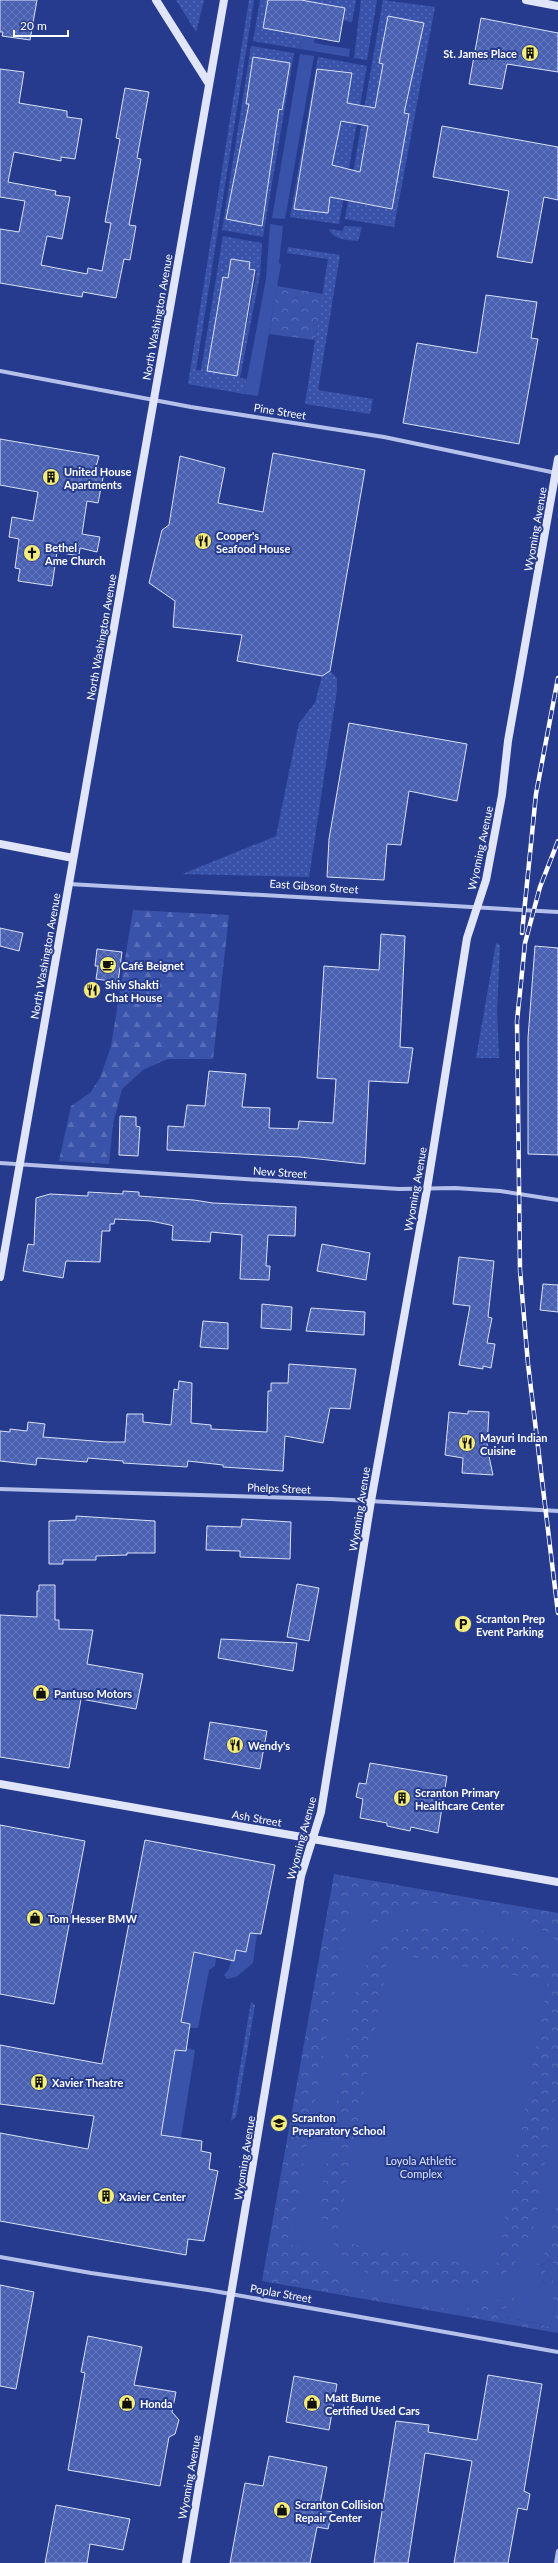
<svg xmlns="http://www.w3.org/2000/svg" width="558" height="2563" font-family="Lato,sans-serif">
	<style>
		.grass { fill: url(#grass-dots); fill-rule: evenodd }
		.forest { fill: url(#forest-firs) }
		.park { fill: url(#park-crowns); fill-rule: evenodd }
		.garden { fill: #3a53aa }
		.building { fill: url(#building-cross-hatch); stroke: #dae1f8; fill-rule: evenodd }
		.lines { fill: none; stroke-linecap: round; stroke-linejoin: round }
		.street { stroke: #b5c1eb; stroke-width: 4 }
		.secondary { stroke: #e0e5f9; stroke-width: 8 }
		.rail-casing { stroke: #fff; stroke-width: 4.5 }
		.rail { stroke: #263b8d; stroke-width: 3; stroke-dasharray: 9; stroke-linecap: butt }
		.labels { text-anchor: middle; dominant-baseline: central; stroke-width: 4; stroke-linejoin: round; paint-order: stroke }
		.poi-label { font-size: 11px; font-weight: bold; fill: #fff; stroke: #263b8d; text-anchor: start }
		.street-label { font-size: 11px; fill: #fff; stroke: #263b8d }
		.park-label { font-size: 11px; fill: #dae1f8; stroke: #263b8d }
	</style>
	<defs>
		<pattern id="grass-dots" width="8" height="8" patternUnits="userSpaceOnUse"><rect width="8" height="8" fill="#3a53aa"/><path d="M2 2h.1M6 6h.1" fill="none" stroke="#586db7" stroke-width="1.8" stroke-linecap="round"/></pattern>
		<pattern id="forest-firs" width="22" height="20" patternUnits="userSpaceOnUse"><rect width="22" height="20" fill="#3a53aa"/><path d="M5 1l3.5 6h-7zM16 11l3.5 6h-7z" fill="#586db7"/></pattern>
		<pattern id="park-crowns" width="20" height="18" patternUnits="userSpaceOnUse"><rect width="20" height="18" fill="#3a53aa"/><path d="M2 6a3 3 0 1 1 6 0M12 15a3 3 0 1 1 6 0" fill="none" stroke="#586db7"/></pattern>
		<pattern id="building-cross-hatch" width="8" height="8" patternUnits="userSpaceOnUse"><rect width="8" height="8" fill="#4a61b2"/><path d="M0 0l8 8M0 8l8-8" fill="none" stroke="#6579be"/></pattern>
	</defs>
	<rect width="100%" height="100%" fill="#263b8d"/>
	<path class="grass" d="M 176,0 L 204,0 L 196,32 Z
		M 249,0 L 254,0 L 196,370 L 201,370 L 223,236 L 262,243 L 260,275 L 240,378 L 247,379 L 244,394 L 188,384 ZM 231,259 L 257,271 L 237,376 L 207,371 L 223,277 L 228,278 Z
		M 260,0 L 268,0 L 264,28 L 303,35 L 300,49 L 253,41 Z
		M 301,0 L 356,0 L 352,22 L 343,20 L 345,8 Z
		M 361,0 L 377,0 L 367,60 L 354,58 Z
		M 383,0 L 435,7 L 394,227 L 345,219 ZM 388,16 L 424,23 L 404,113 L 392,209 L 355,202 L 371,108 L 375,108 L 383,64 L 379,63 Z
		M 251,46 L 294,53 L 263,237 L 222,230 ZM 253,57 L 290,63 L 282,110 L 279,109 L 262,226 L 226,219 L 249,104 L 246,104 Z
		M 318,57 L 367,66 L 339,224 L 290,217 ZM 317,69 L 352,73 L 332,165 L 336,167 L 327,213 L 294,208 Z
		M 344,226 L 362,227 L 358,241 C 349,240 333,240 329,229 L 343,231 Z
		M 288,247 L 340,255 L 318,390 L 373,399 L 370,414 L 305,404 L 328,259 L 287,253 Z
		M 330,671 L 337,678 L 337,690 L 309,877 L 182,874 L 276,836 L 299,723 L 315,703 L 322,676 Z
		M 496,943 L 500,945 L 497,1011 L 499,1058 L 476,1058 Z
		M 251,2002 L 255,2005 L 236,2117 L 231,2121 Z"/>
	<path class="forest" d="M 133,910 L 229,915 L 213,1059 L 167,1059 L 143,1070 L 122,1089 L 113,1124 L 109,1164 L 59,1161 L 71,1106 L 90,1093 L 100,1078 L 111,1046 Z"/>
	<path class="park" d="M 277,286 L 323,294 L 315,340 L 269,334 Z
		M 334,1874 L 558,1913 L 558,2269 L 549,2259 L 541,2266 L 558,2286 L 558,2333 L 262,2281 ZM 543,2280 C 553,2295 558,2309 552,2327 L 507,2317 L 496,2311 L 505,2309 Z"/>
	<path class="garden" d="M 303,35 L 315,38 L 314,43 L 350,49 L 349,57 L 300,49 Z
		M 300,54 L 314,56 L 285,219 L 272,218 Z
		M 270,224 L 283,226 L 279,263 L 281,264 L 258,396 L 244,394 L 266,279 Z
		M 352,1895 L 373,1899 L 367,1930 C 382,1917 399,1907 420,1904 C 434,1901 449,1905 463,1907 C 499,1912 530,1916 558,1942 L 558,1973 C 538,1943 512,1936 478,1930 C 419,1920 382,1921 357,1984 L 319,2205 C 324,2226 330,2245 346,2259 C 363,2275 385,2279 407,2283 C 468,2294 513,2293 534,2225 L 558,2088 L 558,2196 L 550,2238 L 546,2251 L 533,2270 L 514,2291 L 501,2299 L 459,2311 L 375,2296 L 337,2277 L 310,2248 L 289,2245 Z
		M 251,1932 L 257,1934 L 253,1963 L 236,1977 L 227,1979 L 224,1975 L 229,1969 L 231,1961 L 234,1961 L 236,1950 L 246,1952 Z
		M 196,1945 L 216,1949 L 214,1957 L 216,1958 L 215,1966 L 209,1970 L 198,2028 L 190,2028 L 190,2024 L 181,2022 Z
		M 389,1953 L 548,1981 L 496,2269 L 336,2241 Z
		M 186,2048 L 195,2050 L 181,2138 L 160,2140 L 175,2050 L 185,2051 Z
		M 549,2259 L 558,2269 L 558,2286 L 541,2266 Z
		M 537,2274 C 552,2288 558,2306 553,2327 L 507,2317 L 499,2320 L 496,2311 L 505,2309 Z"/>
	<path class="building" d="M 0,0 L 37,0 L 30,40 L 2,36 L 3,32 L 0,32 Z
		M 268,0 L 301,0 L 345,8 L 339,42 L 263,28 Z
		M 388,16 L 424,23 L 404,113 L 409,114 L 392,209 L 330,197 L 328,213 L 294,209 L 317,69 L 352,73 L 347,103 L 375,108 L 383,64 L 379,63 ZM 341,121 L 368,126 L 360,172 L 332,165 Z
		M 481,18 L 558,33 L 558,72 L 507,64 L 502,89 L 469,84 Z
		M 253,57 L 290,63 L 282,110 L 279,109 L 262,226 L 226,219 L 249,104 L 246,104 Z
		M 0,69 L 24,72 L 19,103 L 67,111 L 67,117 L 82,119 L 75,159 L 61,157 L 61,161 L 14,152 L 8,182 L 56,191 L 55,195 L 70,197 L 62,239 L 47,236 L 41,265 L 87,274 L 88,268 L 102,271 L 111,223 L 105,222 L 120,139 L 116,138 L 125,88 L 149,92 L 137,158 L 141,159 L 129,225 L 136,226 L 130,260 L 124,259 L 116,298 L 83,292 L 82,297 L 0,283 L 0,229 L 19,232 L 25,201 L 0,197 Z
		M 442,126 L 558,147 L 558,200 L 544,197 L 532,263 L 497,257 L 509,191 L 433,177 Z
		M 231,259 L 250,262 L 249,269 L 255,270 L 237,376 L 207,371 L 223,277 L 228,278 Z
		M 486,295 L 537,302 L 531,338 L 538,339 L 519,444 L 403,423 L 417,343 L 477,353 Z
		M 0,439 L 99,456 L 96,467 L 105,468 L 98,503 L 87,501 L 82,534 L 100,537 L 97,552 L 80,548 L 79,556 L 57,552 L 52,586 L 18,581 L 20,569 L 15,568 L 19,539 L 9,537 L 12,517 L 33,521 L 38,492 L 0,485 Z
		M 273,453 L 365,470 L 330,671 L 322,676 L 237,661 L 242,635 L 173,627 L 175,601 L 149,583 L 162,530 L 169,525 L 180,456 L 225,468 L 218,503 L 263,512 Z
		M 349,723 L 467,744 L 457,801 L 409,791 L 401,845 L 387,844 L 384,880 L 327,877 L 329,839 Z
		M 0,928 L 23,933 L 19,951 L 0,946 Z
		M 381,934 L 405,936 L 400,1047 L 413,1048 L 408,1083 L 369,1081 L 365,1164 L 300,1157 L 167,1150 L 168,1126 L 184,1127 L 187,1105 L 205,1106 L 209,1071 L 246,1074 L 242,1107 L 270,1108 L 269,1128 L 298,1129 L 299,1121 L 333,1123 L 336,1079 L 317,1078 L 324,966 L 379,970 Z
		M 535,946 L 558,948 L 558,1155 L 528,1154 L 528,1038 Z
		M 97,949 L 122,952 L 118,982 L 96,979 L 98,966 L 95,966 Z
		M 120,1116 L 136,1117 L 136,1126 L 140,1127 L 138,1156 L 119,1155 Z
		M 123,1191 L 139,1192 L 139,1196 L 194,1200 L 213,1203 L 296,1207 L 295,1236 L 268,1235 L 266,1266 L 270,1266 L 269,1280 L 240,1279 L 242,1235 L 211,1232 L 210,1242 L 172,1240 L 173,1226 L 170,1225 L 151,1221 L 115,1219 L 114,1224 L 110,1224 L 110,1231 L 102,1231 L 100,1262 L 66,1261 L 63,1278 L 23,1271 L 28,1244 L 34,1245 L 36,1198 L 50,1194 L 88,1196 L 88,1192 L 123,1194 Z
		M 322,1244 L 370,1253 L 366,1280 L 317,1271 Z
		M 459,1257 L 494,1261 L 488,1317 L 492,1318 L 487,1343 L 495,1344 L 491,1368 L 483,1366 L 483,1369 L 459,1365 L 470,1306 L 453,1304 Z
		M 543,1284 L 558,1285 L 558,1312 L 540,1310 Z
		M 262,1304 L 292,1307 L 291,1330 L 261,1328 Z
		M 311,1308 L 365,1312 L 364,1335 L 306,1331 Z
		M 203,1321 L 228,1323 L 228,1349 L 200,1347 Z
		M 289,1364 L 356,1369 L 350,1409 L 330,1408 L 323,1443 L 285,1436 L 283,1471 L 223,1467 L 223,1465 L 188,1461 L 187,1467 L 123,1463 L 123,1461 L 88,1458 L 87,1462 L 37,1458 L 36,1465 L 0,1461 L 0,1431 L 10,1432 L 10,1429 L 27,1431 L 28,1422 L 45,1424 L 43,1437 L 107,1442 L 125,1442 L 127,1414 L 143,1414 L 143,1422 L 171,1425 L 174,1389 L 178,1390 L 179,1381 L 192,1383 L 191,1423 L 211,1425 L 211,1429 L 267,1432 L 268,1391 L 271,1391 L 271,1383 L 288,1383 Z
		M 468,1411 L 489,1412 L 487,1447 L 493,1475 L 462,1473 L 463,1458 L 445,1455 L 449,1412 L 468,1414 Z
		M 76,1516 L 155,1521 L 155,1553 L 127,1553 L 127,1555 L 96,1556 L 96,1560 L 63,1560 L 63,1564 L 49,1564 L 49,1521 L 76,1520 Z
		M 242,1519 L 291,1522 L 290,1559 L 240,1557 L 240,1551 L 206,1550 L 207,1526 L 241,1527 Z
		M 297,1584 L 319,1588 L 309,1641 L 287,1637 Z
		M 39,1585 L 55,1585 L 55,1620 L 59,1620 L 59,1629 L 93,1630 L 87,1664 L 143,1674 L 136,1709 L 81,1699 L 69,1768 L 0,1757 L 0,1615 L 37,1617 L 37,1591 L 39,1591 Z
		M 221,1639 L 297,1643 L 293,1671 L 218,1658 Z
		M 210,1722 L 267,1731 L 260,1769 L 204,1759 Z
		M 370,1763 L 447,1776 L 438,1833 L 411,1827 L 410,1831 L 387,1826 L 387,1823 L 360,1818 L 363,1799 L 356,1797 L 359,1783 L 366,1784 Z
		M 0,1825 L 85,1841 L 54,2004 L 0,1994 Z
		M 145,1840 L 275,1865 L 261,1934 L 250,1933 L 246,1952 L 236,1950 L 234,1961 L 194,1952 L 181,2022 L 190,2024 L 186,2051 L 175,2050 L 161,2135 L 202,2141 L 201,2151 L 211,2153 L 209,2169 L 218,2171 L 204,2241 L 188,2239 L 186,2255 L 0,2221 L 0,2133 L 88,2149 L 94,2116 L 0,2104 L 0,2045 L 102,2064 Z
		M 0,2285 L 34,2292 L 16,2389 L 0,2386 Z
		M 88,2336 L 142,2347 L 134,2385 L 176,2392 L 172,2412 L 179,2420 L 175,2434 L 169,2437 L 160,2486 L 68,2470 L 85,2373 L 81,2372 Z
		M 488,2375 L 542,2384 L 524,2491 L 530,2494 L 527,2510 L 518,2508 L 508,2563 L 454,2563 L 472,2461 L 425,2453 L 408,2563 L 374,2563 L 396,2421 L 429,2425 L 428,2432 L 477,2440 Z
		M 294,2376 L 337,2384 L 329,2430 L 286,2422 Z
		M 269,2456 L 327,2467 L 319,2509 L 332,2512 L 328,2529 L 317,2527 L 310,2563 L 230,2563 L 245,2483 L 263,2486 Z
		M 56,2505 L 130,2519 L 123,2550 L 90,2544 L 87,2563 L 45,2563 Z"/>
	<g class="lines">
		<path class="street" d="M 0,371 L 191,407 L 384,437 L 556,473
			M 69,884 L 558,912
			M 0,1163 L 399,1189 L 455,1188 L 500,1191 L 558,1200
			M 0,1489 L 331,1499 L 558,1511
			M 0,2257 L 91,2273 L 208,2290 L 558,2352
			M 556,2563 L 558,2551"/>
		<path class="secondary" d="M 156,0 L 209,84
			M 526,0 L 558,6
			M 0,844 L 73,858
			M 0,1277 L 224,0
			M 0,1784 L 558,1882
			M 186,2563 L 301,1876 L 321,1812 L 371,1501 L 427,1189 L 467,938 L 486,880 L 502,795 L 508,741 L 558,459"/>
		<g class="rail-casing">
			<path id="rail" d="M 558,841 L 540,887 L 525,943 L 517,1021 L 520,1270 L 528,1364 L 558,1613
				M 522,933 L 536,794 L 558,678"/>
		</g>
		<use href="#rail" class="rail"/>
	</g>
	<defs>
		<g id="building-disc" transform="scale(0.9)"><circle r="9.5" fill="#f4ed7a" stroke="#263b8d"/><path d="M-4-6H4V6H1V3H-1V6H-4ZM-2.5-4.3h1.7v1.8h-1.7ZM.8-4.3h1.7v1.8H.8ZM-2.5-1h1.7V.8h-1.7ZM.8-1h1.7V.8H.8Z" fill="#111"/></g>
		<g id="restaurant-disc" transform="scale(0.9)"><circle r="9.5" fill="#f4ed7a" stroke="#263b8d"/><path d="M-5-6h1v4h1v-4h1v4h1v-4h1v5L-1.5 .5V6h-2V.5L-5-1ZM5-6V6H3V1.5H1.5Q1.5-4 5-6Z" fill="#111"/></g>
		<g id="church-disc" transform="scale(0.9)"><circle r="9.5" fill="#f4ed7a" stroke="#263b8d"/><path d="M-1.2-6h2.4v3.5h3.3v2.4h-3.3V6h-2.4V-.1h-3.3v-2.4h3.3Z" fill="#111"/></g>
		<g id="cafe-disc" transform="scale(0.9)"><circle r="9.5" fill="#f4ed7a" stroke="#263b8d"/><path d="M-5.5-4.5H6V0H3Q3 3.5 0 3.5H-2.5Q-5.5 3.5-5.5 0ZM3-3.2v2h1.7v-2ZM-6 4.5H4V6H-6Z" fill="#111"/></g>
		<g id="parking-disc" transform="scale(0.9)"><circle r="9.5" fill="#f4ed7a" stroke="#263b8d"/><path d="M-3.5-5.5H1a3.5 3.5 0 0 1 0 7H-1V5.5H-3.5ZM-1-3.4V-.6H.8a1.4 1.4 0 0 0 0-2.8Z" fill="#111"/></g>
		<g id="shop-disc" transform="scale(0.9)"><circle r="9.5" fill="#f4ed7a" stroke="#263b8d"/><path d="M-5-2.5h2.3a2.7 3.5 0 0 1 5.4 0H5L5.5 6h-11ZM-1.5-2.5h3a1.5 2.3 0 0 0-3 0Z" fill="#111"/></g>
		<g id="school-disc" transform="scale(0.9)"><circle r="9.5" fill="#f4ed7a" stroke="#263b8d"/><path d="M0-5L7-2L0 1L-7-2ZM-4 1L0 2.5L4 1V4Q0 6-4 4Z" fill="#111"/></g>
	</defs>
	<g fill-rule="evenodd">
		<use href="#building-disc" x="530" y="53"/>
		<use href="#building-disc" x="51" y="477"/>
		<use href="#restaurant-disc" x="203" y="541"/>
		<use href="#church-disc" x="32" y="553"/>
		<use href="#cafe-disc" x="108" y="965"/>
		<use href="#restaurant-disc" x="92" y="990"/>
		<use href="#restaurant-disc" x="467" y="1443"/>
		<use href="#parking-disc" x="463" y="1624"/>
		<use href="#shop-disc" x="41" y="1693"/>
		<use href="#restaurant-disc" x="235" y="1745"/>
		<use href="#building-disc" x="402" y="1798"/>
		<use href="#shop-disc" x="35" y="1918"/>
		<use href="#building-disc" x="39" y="2082"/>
		<use href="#school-disc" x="279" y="2123"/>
		<use href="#building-disc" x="106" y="2196"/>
		<use href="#shop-disc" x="127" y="2403"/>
		<use href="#shop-disc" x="312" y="2403"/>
		<use href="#shop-disc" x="282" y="2510"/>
	</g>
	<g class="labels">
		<g class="poi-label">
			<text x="517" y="53" text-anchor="end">St. James Place</text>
			<text x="64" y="471">United House<tspan x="64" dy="13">Apartments</tspan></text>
			<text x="216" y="535">Cooper's<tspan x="216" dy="13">Seafood House</tspan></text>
			<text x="45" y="547">Bethel<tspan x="45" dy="13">Ame Church</tspan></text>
			<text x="121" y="965">Café Beignet</text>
			<text x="105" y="984">Shiv Shakti<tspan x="105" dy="13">Chat House</tspan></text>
			<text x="480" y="1437">Mayuri Indian<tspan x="480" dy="13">Cuisine</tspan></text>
			<text x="476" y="1618">Scranton Prep<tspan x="476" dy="13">Event Parking</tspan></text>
			<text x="54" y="1693">Pantuso Motors</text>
			<text x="248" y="1745">Wendy's</text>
			<text x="415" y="1792">Scranton Primary<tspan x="415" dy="13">Healthcare Center</tspan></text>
			<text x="48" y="1918">Tom Hesser BMW</text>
			<text x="52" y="2082">Xavier Theatre</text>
			<text x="292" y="2117">Scranton<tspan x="292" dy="13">Preparatory School</tspan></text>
			<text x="119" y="2196">Xavier Center</text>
			<text x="325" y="2397">Matt Burne<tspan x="325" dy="13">Certified Used Cars</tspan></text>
			<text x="140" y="2403">Honda</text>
			<text x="295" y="2504">Scranton Collision<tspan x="295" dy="13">Repair Center</tspan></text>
		</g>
		<g class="street-label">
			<text transform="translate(157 317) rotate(-80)">North Washington Avenue</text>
			<text transform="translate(280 411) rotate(9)">Pine Street</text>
			<text transform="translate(535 529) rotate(-80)">Wyoming Avenue</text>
			<text transform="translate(101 637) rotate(-80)">North Washington Avenue</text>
			<text transform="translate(480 848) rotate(-78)">Wyoming Avenue</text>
			<text transform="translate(314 886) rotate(4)">East Gibson Street</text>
			<text transform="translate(45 956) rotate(-80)">North Washington Avenue</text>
			<text transform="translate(280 1172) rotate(4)">New Street</text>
			<text transform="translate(415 1189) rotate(-80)">Wyoming Avenue</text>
			<text transform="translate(279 1488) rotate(2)">Phelps Street</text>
			<text transform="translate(359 1509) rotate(-81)">Wyoming Avenue</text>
			<text transform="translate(257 1818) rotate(10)">Ash Street</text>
			<text transform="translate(301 1838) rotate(-75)">Wyoming Avenue</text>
			<text transform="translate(244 2158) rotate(-81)">Wyoming Avenue</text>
			<text transform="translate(281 2293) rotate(10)">Poplar Street</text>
			<text transform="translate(189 2477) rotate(-80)">Wyoming Avenue</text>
		</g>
		<g class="park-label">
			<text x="421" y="2160">Loyola Athletic<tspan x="421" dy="13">Complex</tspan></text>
		</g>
	</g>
	<path d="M14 30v6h54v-6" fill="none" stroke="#ffffff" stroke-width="2"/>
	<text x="20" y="30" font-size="12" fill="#ffffff" stroke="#263b8d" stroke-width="3" paint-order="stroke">20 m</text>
</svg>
